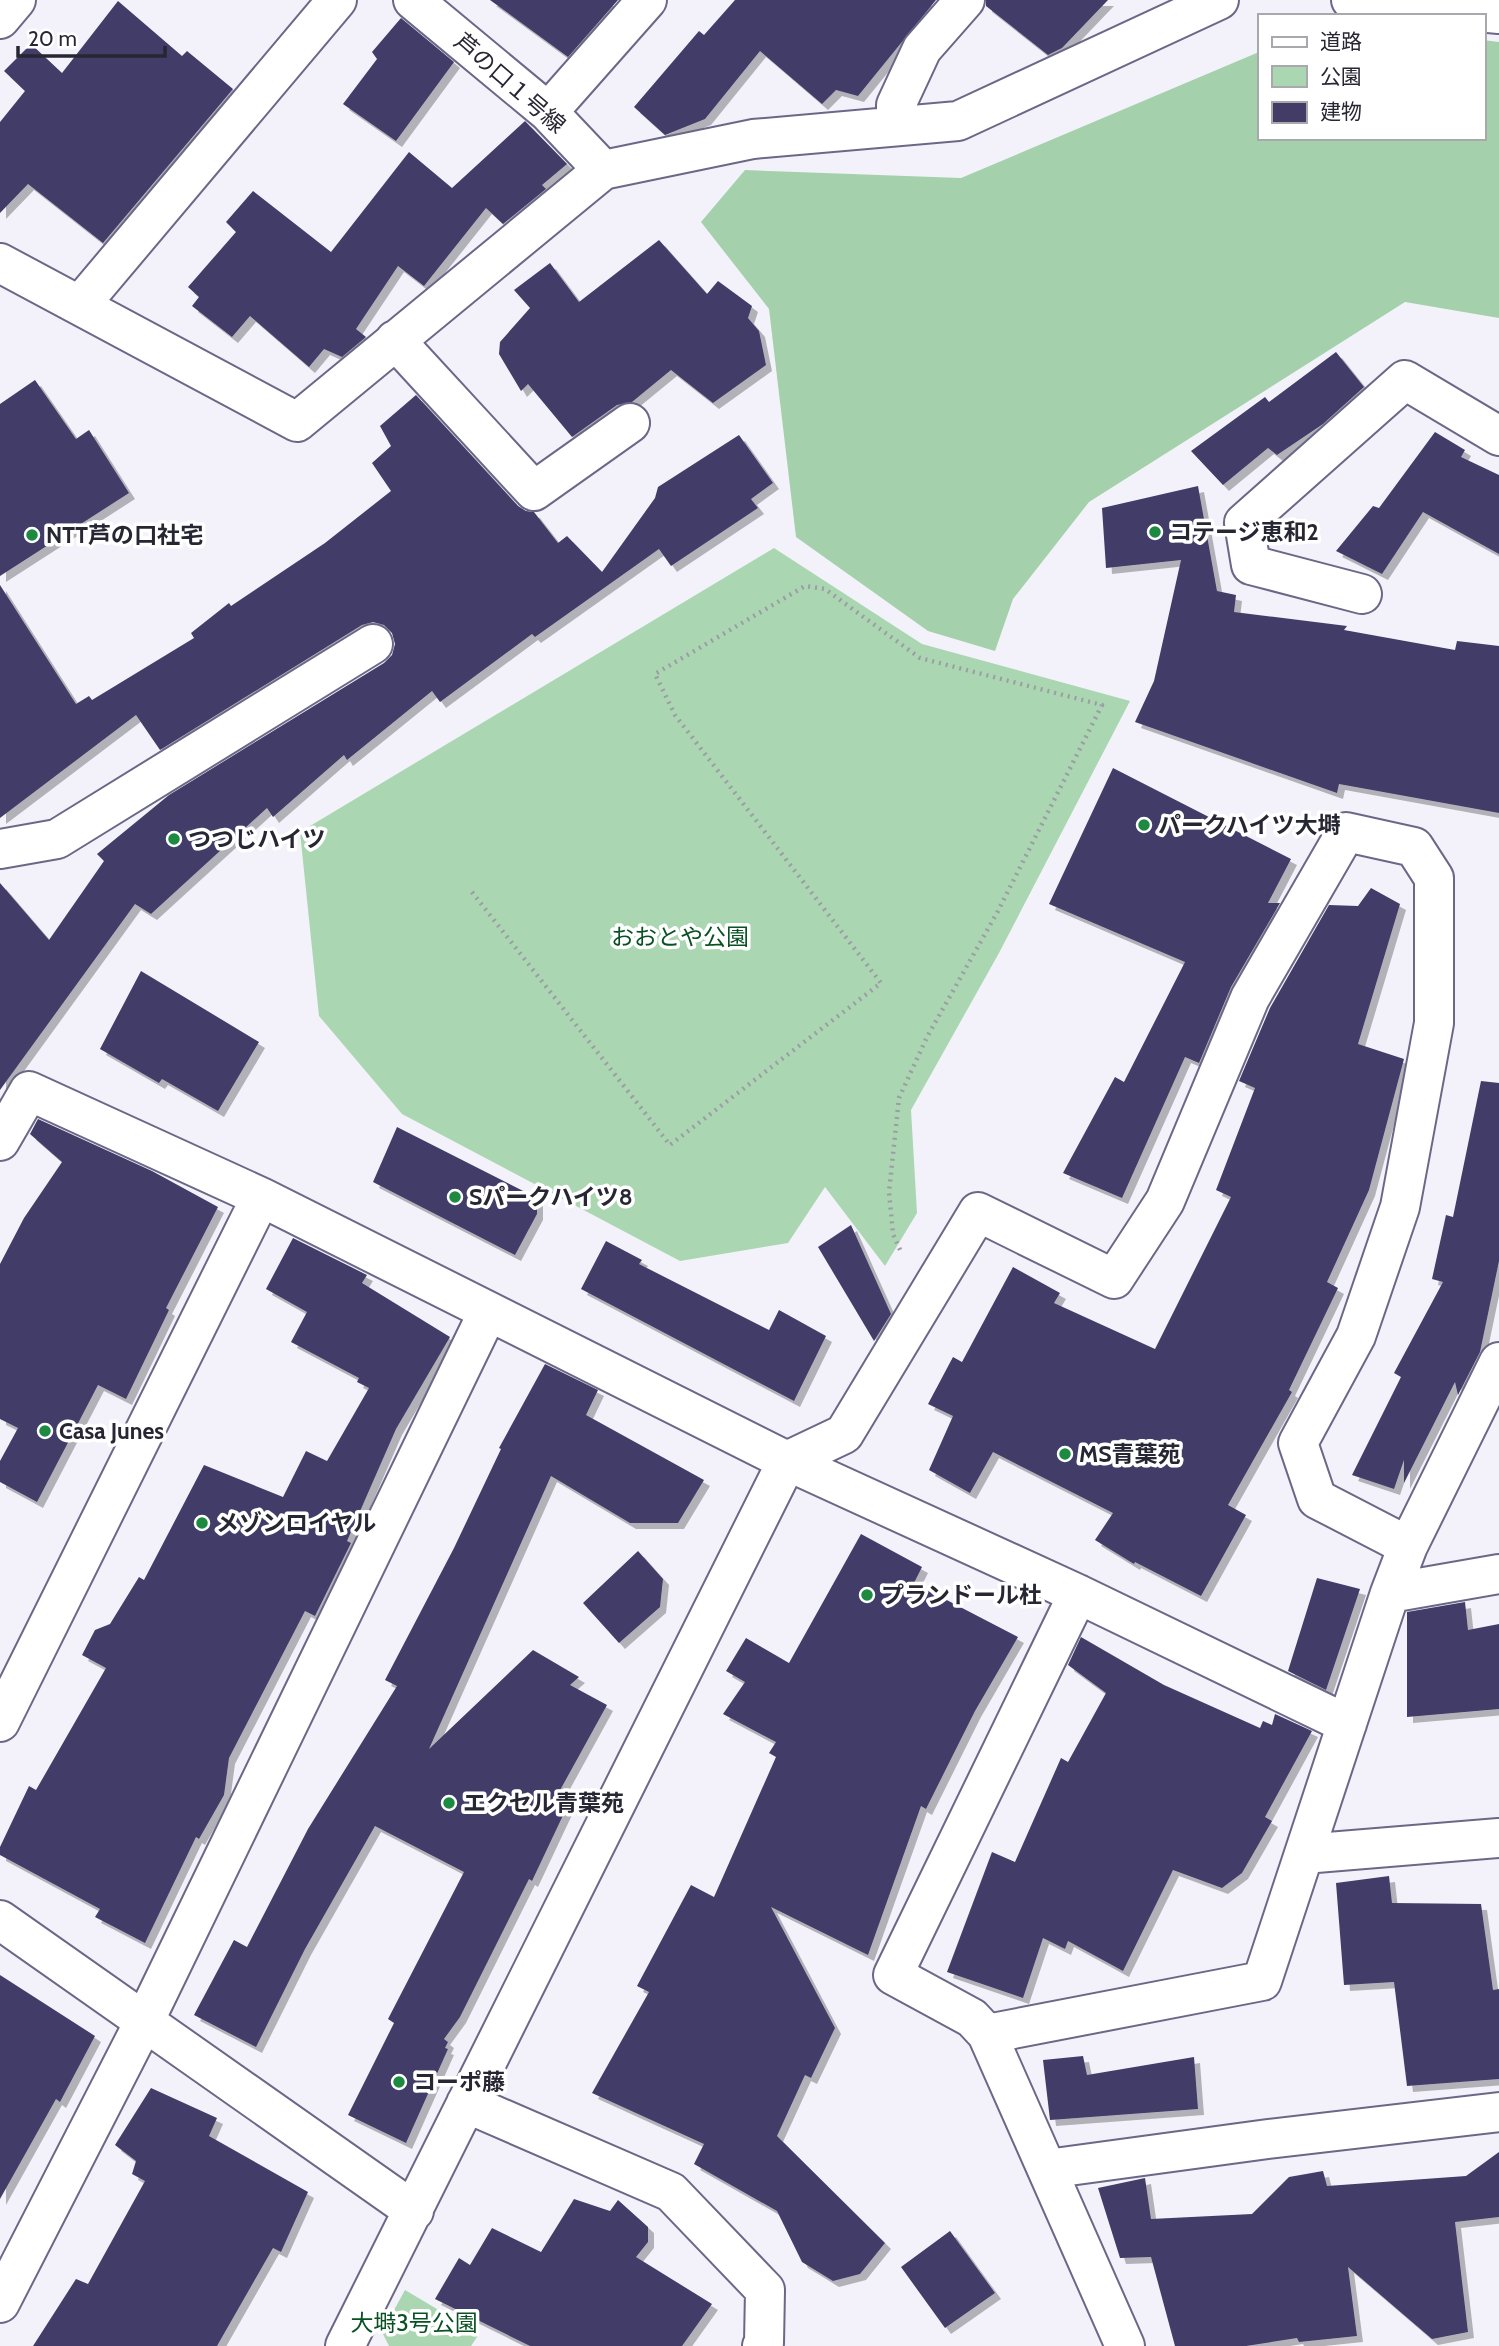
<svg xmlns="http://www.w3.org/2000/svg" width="1499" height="2346" font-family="Cabin,'Noto Sans JP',sans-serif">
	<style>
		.green { fill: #aad7b1 }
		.forest { fill: #a4d1ab }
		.building { fill: #433c67; filter: url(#shadow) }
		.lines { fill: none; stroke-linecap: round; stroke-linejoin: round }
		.minor-casing { stroke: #6b6787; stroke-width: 42 }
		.path { stroke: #9d9ca6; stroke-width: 4.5; stroke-dasharray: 2 5; stroke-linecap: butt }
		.minor { stroke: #fff; stroke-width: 38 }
		.poi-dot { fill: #1e8a41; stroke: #fff; stroke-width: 2.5 }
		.labels { text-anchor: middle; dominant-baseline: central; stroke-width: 7; stroke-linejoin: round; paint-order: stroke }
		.street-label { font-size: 23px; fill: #272633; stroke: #fff }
		.poi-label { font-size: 23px; font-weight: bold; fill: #272633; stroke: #fff; text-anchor: start }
		.park-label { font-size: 23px; fill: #095122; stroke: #fff }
	</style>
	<defs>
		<filter id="shadow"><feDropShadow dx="6" dy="6" stdDeviation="0" flood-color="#0004"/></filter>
	</defs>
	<rect width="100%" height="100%" fill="#f3f2fa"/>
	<path class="green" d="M 774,548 L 922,644 L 1130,701 L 999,953 L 911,1110 L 917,1213 L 885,1266 L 825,1187 L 788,1243 L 680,1261 L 402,1114 L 319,1016 L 300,832 Z
		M 405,2290 L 479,2334 L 471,2346 L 389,2346 L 382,2332 Z"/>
	<path class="forest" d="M 1483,40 L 1499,42 L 1499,318 L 1405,302 L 1089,502 L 1013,599 L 995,651 L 928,631 L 796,537 L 769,309 L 701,222 L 745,170 L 961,178 L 1259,52 L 1259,138 L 1483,138 Z"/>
	<path class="building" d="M 490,0 L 618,0 L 568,57 Z
		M 735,0 L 936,0 L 858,96 L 836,90 L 822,104 L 760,51 L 705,119 L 665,135 L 634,107 L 699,31 L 704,35 Z
		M 986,0 L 1108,0 L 1062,48 L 1048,55 L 986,6 Z
		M 118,1 L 182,56 L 187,51 L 233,89 L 103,243 L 28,184 L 0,213 L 0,122 L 25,91 L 4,71 L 31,44 L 62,73 Z
		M 401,18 L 454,62 L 396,141 L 343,104 L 377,59 L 372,52 Z
		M 525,121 L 567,164 L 542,185 L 546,189 L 503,224 L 486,208 L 424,286 L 398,266 L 356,329 L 366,337 L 342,357 L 324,349 L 309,367 L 250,316 L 232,337 L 192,306 L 199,297 L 188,287 L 236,232 L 226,222 L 253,191 L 331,252 L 409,152 L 452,188 Z
		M 659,240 L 707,294 L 718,281 L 752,306 L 748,318 L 759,331 L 766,365 L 713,403 L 671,370 L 632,402 L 617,405 L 572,437 L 528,384 L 521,391 L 499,354 L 500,342 L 530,308 L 514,290 L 550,263 L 579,302 Z
		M 1336,352 L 1364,387 L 1323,424 L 1277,455 L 1268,448 L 1223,485 L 1191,451 L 1265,397 L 1269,402 Z
		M 35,380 L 76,439 L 89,430 L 129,493 L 0,576 L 0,404 Z
		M 416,395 L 518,506 L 526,511 L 534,512 L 558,543 L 567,536 L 602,572 L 655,498 L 658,487 L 739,435 L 773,483 L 751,499 L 758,508 L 671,566 L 659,549 L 535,637 L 532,634 L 440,702 L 432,691 L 347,760 L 344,755 L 273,817 L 267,808 L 151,914 L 135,904 L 0,1090 L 0,883 L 49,940 L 104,861 L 97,854 L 169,795 L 384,663 L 392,655 L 395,644 L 392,633 L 384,625 L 373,622 L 362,625 L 160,750 L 136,715 L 0,818 L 0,585 L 76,704 L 89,696 L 92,700 L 194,638 L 191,633 L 229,603 L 231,606 L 325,543 L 391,491 L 372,463 L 391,446 L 380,426 Z
		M 1435,432 L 1465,450 L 1461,457 L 1499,475 L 1499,554 L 1423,512 L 1382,574 L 1336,551 L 1373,506 L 1379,508 Z
		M 1198,486 L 1217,591 L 1236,595 L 1234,612 L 1347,626 L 1344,630 L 1455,650 L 1457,641 L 1499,646 L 1499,813 L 1339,784 L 1337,793 L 1135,722 L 1154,681 L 1181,560 L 1106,568 L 1102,508 Z
		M 1113,768 L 1291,859 L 1268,903 L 1280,903 L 1231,987 L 1199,1063 L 1185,1057 L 1122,1198 L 1063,1173 L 1115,1077 L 1124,1082 L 1185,962 L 1049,904 Z
		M 1371,888 L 1400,904 L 1358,1044 L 1404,1059 L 1369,1190 L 1327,1282 L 1338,1288 L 1289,1390 L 1292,1392 L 1228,1505 L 1246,1515 L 1201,1596 L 1135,1562 L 1134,1564 L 1095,1540 L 1113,1513 L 993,1452 L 970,1493 L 929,1470 L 953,1416 L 928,1404 L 953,1357 L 962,1362 L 1013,1267 L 1060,1293 L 1054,1303 L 1155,1349 L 1231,1197 L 1216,1190 L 1255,1088 L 1239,1081 L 1270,1008 L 1329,905 L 1358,906 Z
		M 141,971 L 259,1042 L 218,1111 L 162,1079 L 159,1083 L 100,1049 Z
		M 1481,1081 L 1499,1083 L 1499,1261 L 1480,1352 L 1458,1395 L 1455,1382 L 1404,1483 L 1404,1460 L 1394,1489 L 1352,1475 L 1401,1377 L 1394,1373 L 1443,1282 L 1432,1279 L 1446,1215 L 1453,1217 Z
		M 38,1119 L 152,1171 L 218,1207 L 166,1308 L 169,1310 L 126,1399 L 98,1385 L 37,1502 L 0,1482 L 0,1461 L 18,1428 L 0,1419 L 0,1264 L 24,1218 L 62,1162 L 30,1134 Z
		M 397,1127 L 537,1198 L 537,1214 L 515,1255 L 373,1182 Z
		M 851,1225 L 891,1314 L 874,1341 L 818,1247 Z
		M 293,1238 L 367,1275 L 362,1283 L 450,1337 L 396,1429 L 347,1541 L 351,1543 L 315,1616 L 305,1611 L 229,1758 L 224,1795 L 199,1839 L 196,1837 L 145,1943 L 95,1917 L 100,1909 L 0,1855 L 0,1847 L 29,1786 L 36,1790 L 106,1668 L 82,1655 L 95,1630 L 110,1624 L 139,1577 L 144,1580 L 204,1465 L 283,1497 L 306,1451 L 327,1461 L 369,1388 L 357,1382 L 359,1378 L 291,1342 L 307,1312 L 266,1289 Z
		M 606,1241 L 642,1260 L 639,1264 L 769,1330 L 779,1310 L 826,1336 L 794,1401 L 581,1289 Z
		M 545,1364 L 598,1390 L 586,1415 L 704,1480 L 678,1523 L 630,1523 L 551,1476 L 429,1749 L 533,1650 L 579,1677 L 570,1685 L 607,1705 L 553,1803 L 566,1809 L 532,1881 L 529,1879 L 460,2017 L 444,2039 L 448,2042 L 445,2048 L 448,2049 L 406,2143 L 348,2115 L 394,2023 L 388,2019 L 464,1872 L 375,1826 L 305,1949 L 256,2047 L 194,2015 L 234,1940 L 247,1947 L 308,1829 L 397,1686 L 385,1680 L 454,1548 L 501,1449 L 499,1448 Z
		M 861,1534 L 922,1567 L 914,1583 L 1018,1637 L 975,1711 L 926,1809 L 921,1806 L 868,1955 L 771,1907 L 835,2028 L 811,2078 L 805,2075 L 777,2136 L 885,2243 L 860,2274 L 833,2281 L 802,2262 L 777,2211 L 694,2164 L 704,2144 L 592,2093 L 649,1992 L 637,1986 L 691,1885 L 714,1897 L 776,1757 L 769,1753 L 776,1742 L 723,1714 L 745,1682 L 726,1671 L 746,1638 L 789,1663 Z
		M 638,1551 L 663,1579 L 660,1607 L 619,1643 L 583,1603 Z
		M 1317,1578 L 1360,1589 L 1326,1690 L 1288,1671 Z
		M 1465,1602 L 1468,1630 L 1499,1624 L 1499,1709 L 1407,1717 L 1407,1612 Z
		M 1081,1637 L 1164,1685 L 1260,1728 L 1263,1721 L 1272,1725 L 1275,1714 L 1312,1731 L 1265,1817 L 1272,1821 L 1242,1873 L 1222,1888 L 1173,1870 L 1123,1971 L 1068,1941 L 1065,1949 L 1043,1938 L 1023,1998 L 947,1972 L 992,1852 L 1015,1862 L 1061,1758 L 1068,1762 L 1106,1693 L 1068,1665 Z
		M 1389,1876 L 1392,1903 L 1481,1904 L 1493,1990 L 1499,1989 L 1499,2079 L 1407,2086 L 1394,1982 L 1344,1985 L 1336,1883 Z
		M 0,1975 L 95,2036 L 60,2102 L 56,2099 L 0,2199 Z
		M 1083,2056 L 1087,2075 L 1194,2057 L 1198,2109 L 1050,2120 L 1043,2060 Z
		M 151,2088 L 217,2118 L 209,2136 L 308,2192 L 281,2252 L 273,2248 L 217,2346 L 33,2346 L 76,2279 L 88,2284 L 145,2181 L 132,2174 L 136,2161 L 115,2145 Z
		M 1499,2152 L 1499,2217 L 1455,2222 L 1468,2332 L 1432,2339 L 1348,2267 L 1357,2336 L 1299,2342 L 1297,2338 L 1246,2346 L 1175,2346 L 1151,2257 L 1120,2258 L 1098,2188 L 1145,2178 L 1151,2219 L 1252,2214 L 1289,2177 L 1323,2171 L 1327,2186 L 1466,2176 Z
		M 574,2199 L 610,2211 L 618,2200 L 648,2227 L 648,2242 L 636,2257 L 712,2304 L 682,2346 L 530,2346 L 435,2299 L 459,2258 L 470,2265 L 492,2228 L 541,2252 Z
		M 950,2231 L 995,2293 L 945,2328 L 901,2267 Z"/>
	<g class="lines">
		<g class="minor-casing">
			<path id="minor" d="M 413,0 L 548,112 L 603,170
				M 1351,0 L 1499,14
				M 0,19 L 16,0
				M 548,112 L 647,0
				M 896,126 L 896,105 L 922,49 L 965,0
				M 0,263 L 297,422 L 603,170 L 753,139 L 958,121 L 1219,0
				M 80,305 L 337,0
				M 395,340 L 534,491 L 630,423
				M 1362,594 L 1251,565 L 1244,523 L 1405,380 L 1499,436
				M 0,849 L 57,839 L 373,644
				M 0,1141 L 29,1091 L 261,1197 L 787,1461 L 1078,1594 L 1347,1724
				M 1390,1593 L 1499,1574
				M 1078,1594 L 893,1975 L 972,2018 L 987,2034 L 1125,2346
				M 0,1722 L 261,1197
				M 1304,1854 L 1499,1838
				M 0,1920 L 414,2211
				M 987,2034 L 1262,1981 L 1390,1593 L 1408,1546 L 1499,1362
				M 466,2103 L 671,2192 L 765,2290 L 764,2343 L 762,2346
				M 1047,2169 L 1268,2139 L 1499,2112
				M 0,2303 L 144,2022 L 488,1312
				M 345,2346 L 787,1461 L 844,1434 L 978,1212 L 1114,1279 L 1165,1201 L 1250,998 L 1346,832 L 1414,847 L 1434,878 L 1434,1023 L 1400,1207 L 1356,1336 L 1298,1443 L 1317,1499 L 1408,1546"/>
		</g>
		<path class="path" d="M 472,892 L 670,1145 L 881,983 L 675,715 L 655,674 L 805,586 L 825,589 L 920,658 L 1102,705 L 998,911 L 927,1037 L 899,1098 L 889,1192 L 893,1234 L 901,1252"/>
		<use href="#minor" class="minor"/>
	</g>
	<g class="poi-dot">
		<circle cx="1155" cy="532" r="7"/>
		<circle cx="32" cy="535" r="7"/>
		<circle cx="1144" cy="825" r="7"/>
		<circle cx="174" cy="839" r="7"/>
		<circle cx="455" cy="1197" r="7"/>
		<circle cx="45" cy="1431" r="7"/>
		<circle cx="1065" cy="1454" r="7"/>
		<circle cx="202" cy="1523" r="7"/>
		<circle cx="867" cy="1595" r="7"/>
		<circle cx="449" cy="1803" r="7"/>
		<circle cx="399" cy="2082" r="7"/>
	</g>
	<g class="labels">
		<g class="street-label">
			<text transform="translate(510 83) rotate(41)">芦の口１号線</text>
		</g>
		<g class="poi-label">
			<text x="1169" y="532">コテージ恵和2</text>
			<text x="46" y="535">NTT芦の口社宅</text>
			<text x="1158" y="825">パークハイツ大塒</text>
			<text x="188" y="839">つつじハイツ</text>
			<text x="469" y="1197">Sパークハイツ8</text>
			<text x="59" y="1431">Casa Junes</text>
			<text x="1079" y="1454">MS青葉苑</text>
			<text x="216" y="1523">メゾンロイヤル</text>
			<text x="881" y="1595">プランドール杜</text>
			<text x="463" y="1803">エクセル青葉苑</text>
			<text x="413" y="2082">コーポ藤</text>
		</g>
		<g class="park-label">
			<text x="680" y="937">おおとや公園</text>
			<text x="414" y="2323">大塒3号公園</text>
		</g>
	</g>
	<rect x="1258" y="14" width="228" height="126" fill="#ffffff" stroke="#a9a8ad" stroke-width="2"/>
	<rect x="1272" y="37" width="35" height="10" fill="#ffffff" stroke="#a9a8ad" stroke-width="2"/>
	<text x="1320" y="49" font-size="21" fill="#272633">道路</text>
	<rect x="1272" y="66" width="35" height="21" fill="#aad7b1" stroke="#a9a8ad" stroke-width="2"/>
	<text x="1320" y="84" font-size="21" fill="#272633">公園</text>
	<rect x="1272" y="102" width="35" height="21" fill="#433c67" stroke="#a9a8ad" stroke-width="2"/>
	<text x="1320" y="119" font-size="21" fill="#272633">建物</text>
	<path d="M18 46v10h147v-10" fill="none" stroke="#272633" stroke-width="3.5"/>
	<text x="28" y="46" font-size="21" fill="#272633" stroke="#ffffff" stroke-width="5" paint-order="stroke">20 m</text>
</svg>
